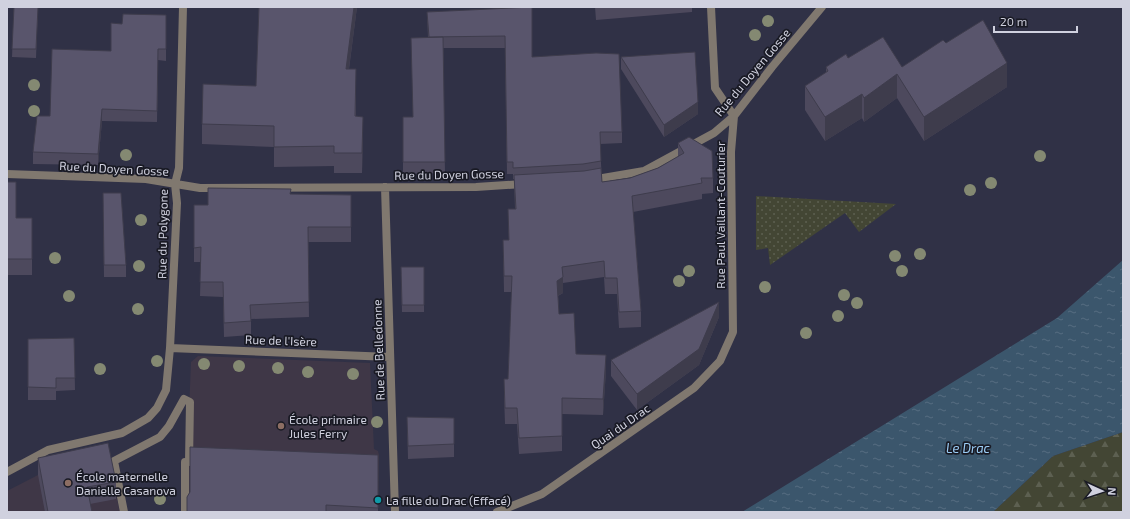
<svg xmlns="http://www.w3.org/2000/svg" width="1130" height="519" font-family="'Exo 2',sans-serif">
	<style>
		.education { fill: #3f3747 }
		.grass { fill: url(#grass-dots) }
		.forest { fill: url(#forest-firs) }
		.water { fill: url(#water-ripples) }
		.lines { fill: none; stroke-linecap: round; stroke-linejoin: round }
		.street { stroke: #80786f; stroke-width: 8 }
		.tree { fill: #848972 }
		.wall { fill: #4d495d }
		.shaded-wall { fill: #3e3c4c }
		.building { fill: #59556c; stroke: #3e3c4c }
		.education-dot { fill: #8d6e63; stroke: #191a24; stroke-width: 1.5 }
		.culture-dot { fill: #0f9aa8; stroke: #191a24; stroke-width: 1.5 }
		.labels { text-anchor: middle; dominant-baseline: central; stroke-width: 3.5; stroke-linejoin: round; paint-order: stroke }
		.street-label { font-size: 12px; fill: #d0d1df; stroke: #191a24 }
		.poi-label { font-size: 12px; fill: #d0d1df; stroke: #191a24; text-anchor: start }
		.water-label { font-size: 13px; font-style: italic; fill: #9ccef7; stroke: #191a24 }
	</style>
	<defs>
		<pattern id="grass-dots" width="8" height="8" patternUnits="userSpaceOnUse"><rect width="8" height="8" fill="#434634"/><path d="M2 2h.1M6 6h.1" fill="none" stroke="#5d6051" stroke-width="1.8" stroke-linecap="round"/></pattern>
		<pattern id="forest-firs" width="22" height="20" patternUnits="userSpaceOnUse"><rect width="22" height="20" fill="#434634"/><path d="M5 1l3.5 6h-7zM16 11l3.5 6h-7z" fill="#5d6051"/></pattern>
		<pattern id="water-ripples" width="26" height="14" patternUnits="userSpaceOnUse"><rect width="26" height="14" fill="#3b566c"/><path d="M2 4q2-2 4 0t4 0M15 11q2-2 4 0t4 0" fill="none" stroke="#566d81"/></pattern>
	</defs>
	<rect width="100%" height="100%" fill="#303146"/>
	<path class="education" d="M 198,356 L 370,363 L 374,449 L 378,451 L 379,455 L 378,512 L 185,512 L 191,362 Z
		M 108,460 L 120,512 L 7,512 L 7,491 L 38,475 Z"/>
	<path class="grass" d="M 756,196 L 896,204 L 859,232 L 845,213 L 770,265 L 768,248 L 756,250 Z"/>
	<path class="forest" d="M 1123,432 L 1123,512 L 993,512 L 1053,456 Z"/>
	<path class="water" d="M 1123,260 L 1123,432 L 1053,456 L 993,512 L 742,512 L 1057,318 Z"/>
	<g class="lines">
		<path class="street" d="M 7,174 L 146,179 L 200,188 L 476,187 L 523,184
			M 591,180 L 644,171 L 714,133 L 734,116 L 772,67 L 822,7
			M 385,187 L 395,512
			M 170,348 L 390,357
			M 7,472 L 48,450 L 122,433 L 148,418 L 157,408 L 166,390 L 170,348 L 177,203 L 175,184 L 179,168 L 183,7
			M 124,512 L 114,461 L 160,437 L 169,426 L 184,399 L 190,402 L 189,462 L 185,462 L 185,512
			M 497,512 L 542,494 L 694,388 L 720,361 L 733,332 L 731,152 L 734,116 L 715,88 L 711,7"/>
	</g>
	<g class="tree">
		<circle cx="768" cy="21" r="6"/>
		<circle cx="755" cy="35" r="6"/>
		<circle cx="34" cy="85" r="6"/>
		<circle cx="34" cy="111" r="6"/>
		<circle cx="126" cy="155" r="6"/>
		<circle cx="1040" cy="156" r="6"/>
		<circle cx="991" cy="183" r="6"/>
		<circle cx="970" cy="190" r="6"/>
		<circle cx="141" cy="220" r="6"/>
		<circle cx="920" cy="254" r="6"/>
		<circle cx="895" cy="256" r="6"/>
		<circle cx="55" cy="258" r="6"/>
		<circle cx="139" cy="266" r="6"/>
		<circle cx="689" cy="271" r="6"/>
		<circle cx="902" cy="271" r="6"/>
		<circle cx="679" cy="281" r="6"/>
		<circle cx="765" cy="287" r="6"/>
		<circle cx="844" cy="295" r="6"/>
		<circle cx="69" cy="296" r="6"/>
		<circle cx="857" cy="303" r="6"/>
		<circle cx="138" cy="309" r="6"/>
		<circle cx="838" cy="316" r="6"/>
		<circle cx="806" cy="333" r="6"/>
		<circle cx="157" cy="361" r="6"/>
		<circle cx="204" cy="364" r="6"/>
		<circle cx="239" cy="366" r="6"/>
		<circle cx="278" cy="368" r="6"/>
		<circle cx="100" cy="369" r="6"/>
		<circle cx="308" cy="372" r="6"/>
		<circle cx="353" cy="374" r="6"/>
		<circle cx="377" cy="422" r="6"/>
		<circle cx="160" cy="499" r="6"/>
	</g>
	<path class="wall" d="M 14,7 L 38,7 L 36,58 L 12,57 Z
		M 259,7 L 357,7 L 349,69 L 356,90 L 356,116 L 363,137 L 362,173 L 334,173 L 334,166 L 274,167 L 274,147 L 202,144 L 202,124 L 256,86 Z
		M 532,7 L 532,57 L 622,132 L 622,143 L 600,144 L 602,182 L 630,178 L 658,168 L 678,157 L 678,143 L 713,178 L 713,193 L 702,194 L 702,199 L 633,212 L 641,311 L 641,327 L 619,328 L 617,294 L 605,294 L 604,277 L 563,283 L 563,293 L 558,296 L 559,314 L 576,354 L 606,370 L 603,415 L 562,414 L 562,451 L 519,454 L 517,424 L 505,424 L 504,395 L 504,379 L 508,379 L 512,292 L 504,292 L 503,240 L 509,240 L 508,209 L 515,209 L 514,179 L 513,179 L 513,174 L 507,174 L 505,48 L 443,48 L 445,173 L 403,174 L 403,117 L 413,117 L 428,38 L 427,12 Z
		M 595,7 L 692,7 L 692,12 L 596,20 Z
		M 166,15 L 166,61 L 158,60 L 157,122 L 102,121 L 98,165 L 33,164 L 33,152 L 111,51 L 122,24 Z
		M 946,43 L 1007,87 L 924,141 L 897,98 L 864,122 L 862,118 L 825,141 L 805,110 L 805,86 L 826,73 L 826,67 L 848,58 L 902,67 Z
		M 621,57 L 698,114 L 664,137 L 621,69 Z
		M 7,182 L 16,218 L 32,218 L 32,275 L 7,275 Z
		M 291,194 L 351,195 L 351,242 L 308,242 L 309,317 L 251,319 L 251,335 L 224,337 L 223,297 L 200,296 L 201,262 L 194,262 L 194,205 L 208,205 Z
		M 103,206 L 126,265 L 126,277 L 104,277 Z
		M 424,267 L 424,312 L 402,312 L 401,274 Z
		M 719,317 L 699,365 L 637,410 L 611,376 L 611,360 Z
		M 74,338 L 75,390 L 56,391 L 56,400 L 28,400 L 28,339 Z
		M 407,417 L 454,418 L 454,457 L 408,459 Z
		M 38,458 L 116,482 L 116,499 L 90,504 L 92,512 L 45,512 L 38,475 Z
		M 378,476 L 378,512 L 187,512 Z"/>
	<path class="shaded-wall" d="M 354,7 L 357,7 L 346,90 L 346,69 Z
		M 1007,63 L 1007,87 L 924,141 L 924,117 Z
		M 897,74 L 897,98 L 864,122 L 864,98 Z
		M 862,94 L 862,118 L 825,141 L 825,117 Z
		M 698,102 L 698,114 L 664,137 L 664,125 Z
		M 102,109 L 102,121 L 98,165 L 98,154 Z
		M 363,117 L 363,137 L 362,173 L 362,153 Z
		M 563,277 L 563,293 L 557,296 L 557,281 Z
		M 719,302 L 719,317 L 699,365 L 637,410 L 637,394 Z
		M 606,355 L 606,370 L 603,415 L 603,399 Z"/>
	<path class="building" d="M 14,7 L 38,7 L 36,49 L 12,49 Z
		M 259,7 L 354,7 L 346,69 L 356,69 L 355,116 L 363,117 L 362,153 L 334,153 L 334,146 L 274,147 L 274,126 L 202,124 L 203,84 L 256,86 Z
		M 532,7 L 532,57 L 596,53 L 619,54 L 622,132 L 600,132 L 601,161 L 583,164 L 513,168 L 513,162 L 507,162 L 505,36 L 429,37 L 427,12 Z
		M 123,14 L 166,15 L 166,49 L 158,49 L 157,111 L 102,109 L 98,154 L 33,152 L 37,116 L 50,116 L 52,49 L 111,51 L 111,23 L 122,24 Z
		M 983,20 L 1007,63 L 924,117 L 897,74 L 864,98 L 862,94 L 825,117 L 805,86 L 828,71 L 826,67 L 846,54 L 848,58 L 883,37 L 902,67 L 943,40 L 946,43 Z
		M 443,37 L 445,162 L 403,162 L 403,117 L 413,117 L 411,38 Z
		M 695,52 L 698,102 L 664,125 L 621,57 Z
		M 689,137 L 712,151 L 713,178 L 701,178 L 702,183 L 632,196 L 641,311 L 619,312 L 617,278 L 605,278 L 604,261 L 562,267 L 563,277 L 557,281 L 559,314 L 574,313 L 576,354 L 606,355 L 603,399 L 562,398 L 562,436 L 519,438 L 517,408 L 505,408 L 504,379 L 508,379 L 512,276 L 504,276 L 503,240 L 509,240 L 508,209 L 516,209 L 514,175 L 584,171 L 601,168 L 602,182 L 630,178 L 658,168 L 684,153 L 678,143 Z
		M 7,182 L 16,182 L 16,218 L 32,218 L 32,259 L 7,259 Z
		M 208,188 L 291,189 L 290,194 L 351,195 L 351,227 L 308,227 L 309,302 L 250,305 L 251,321 L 224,323 L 223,282 L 200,282 L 201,247 L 194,248 L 194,205 L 208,205 Z
		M 103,193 L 121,193 L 126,265 L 104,265 Z
		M 401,267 L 424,267 L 424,305 L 402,305 Z
		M 719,302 L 699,349 L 637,394 L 611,360 Z
		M 74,338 L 75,378 L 56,378 L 56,388 L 28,387 L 28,339 Z
		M 407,417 L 454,418 L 454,444 L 408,446 Z
		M 108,443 L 116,482 L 87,487 L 92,512 L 48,512 L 38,458 Z
		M 190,447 L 378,455 L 378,508 L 326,505 L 326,512 L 187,512 L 187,497 L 190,492 Z"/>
	<g class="education-dot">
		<circle cx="281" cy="426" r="4"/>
		<circle cx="68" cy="483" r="4"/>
	</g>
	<circle class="culture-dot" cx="378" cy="500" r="4"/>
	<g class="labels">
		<g class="street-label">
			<text transform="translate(752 72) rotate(-50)">Rue du Doyen Gosse</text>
			<text transform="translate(114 168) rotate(3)">Rue du Doyen Gosse</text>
			<text transform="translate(449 174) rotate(-1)">Rue du Doyen Gosse</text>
			<text transform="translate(720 215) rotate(-90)">Rue Paul Vaillant-Couturier</text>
			<text transform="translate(162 234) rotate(-89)">Rue du Polygone</text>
			<text transform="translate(281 340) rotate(2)">Rue de l'Isère</text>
			<text transform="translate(378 350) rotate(-92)">Rue de Belledonne</text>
			<text transform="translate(620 426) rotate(-35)">Quai du Drac</text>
		</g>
		<g class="poi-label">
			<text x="289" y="419">École primaire<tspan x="289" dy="14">Jules Ferry</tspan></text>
			<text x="76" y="476">École maternelle<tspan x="76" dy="14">Danielle Casanova</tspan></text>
			<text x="386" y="500">La fille du Drac (Effacé)</text>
		</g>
		<g class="water-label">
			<text x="968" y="448">Le Drac</text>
		</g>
	</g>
	<rect width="1130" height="519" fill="none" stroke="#d0d1df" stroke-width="16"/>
	<g transform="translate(1102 491) rotate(93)" stroke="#191a24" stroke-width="3" paint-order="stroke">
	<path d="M0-3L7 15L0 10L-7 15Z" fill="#d0d1df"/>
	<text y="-6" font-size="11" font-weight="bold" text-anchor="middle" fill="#d0d1df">N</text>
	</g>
	<path d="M994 26v6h83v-6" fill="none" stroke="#d0d1df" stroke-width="2"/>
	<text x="1000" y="26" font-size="12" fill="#d0d1df" stroke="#191a24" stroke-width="3" paint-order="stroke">20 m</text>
</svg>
